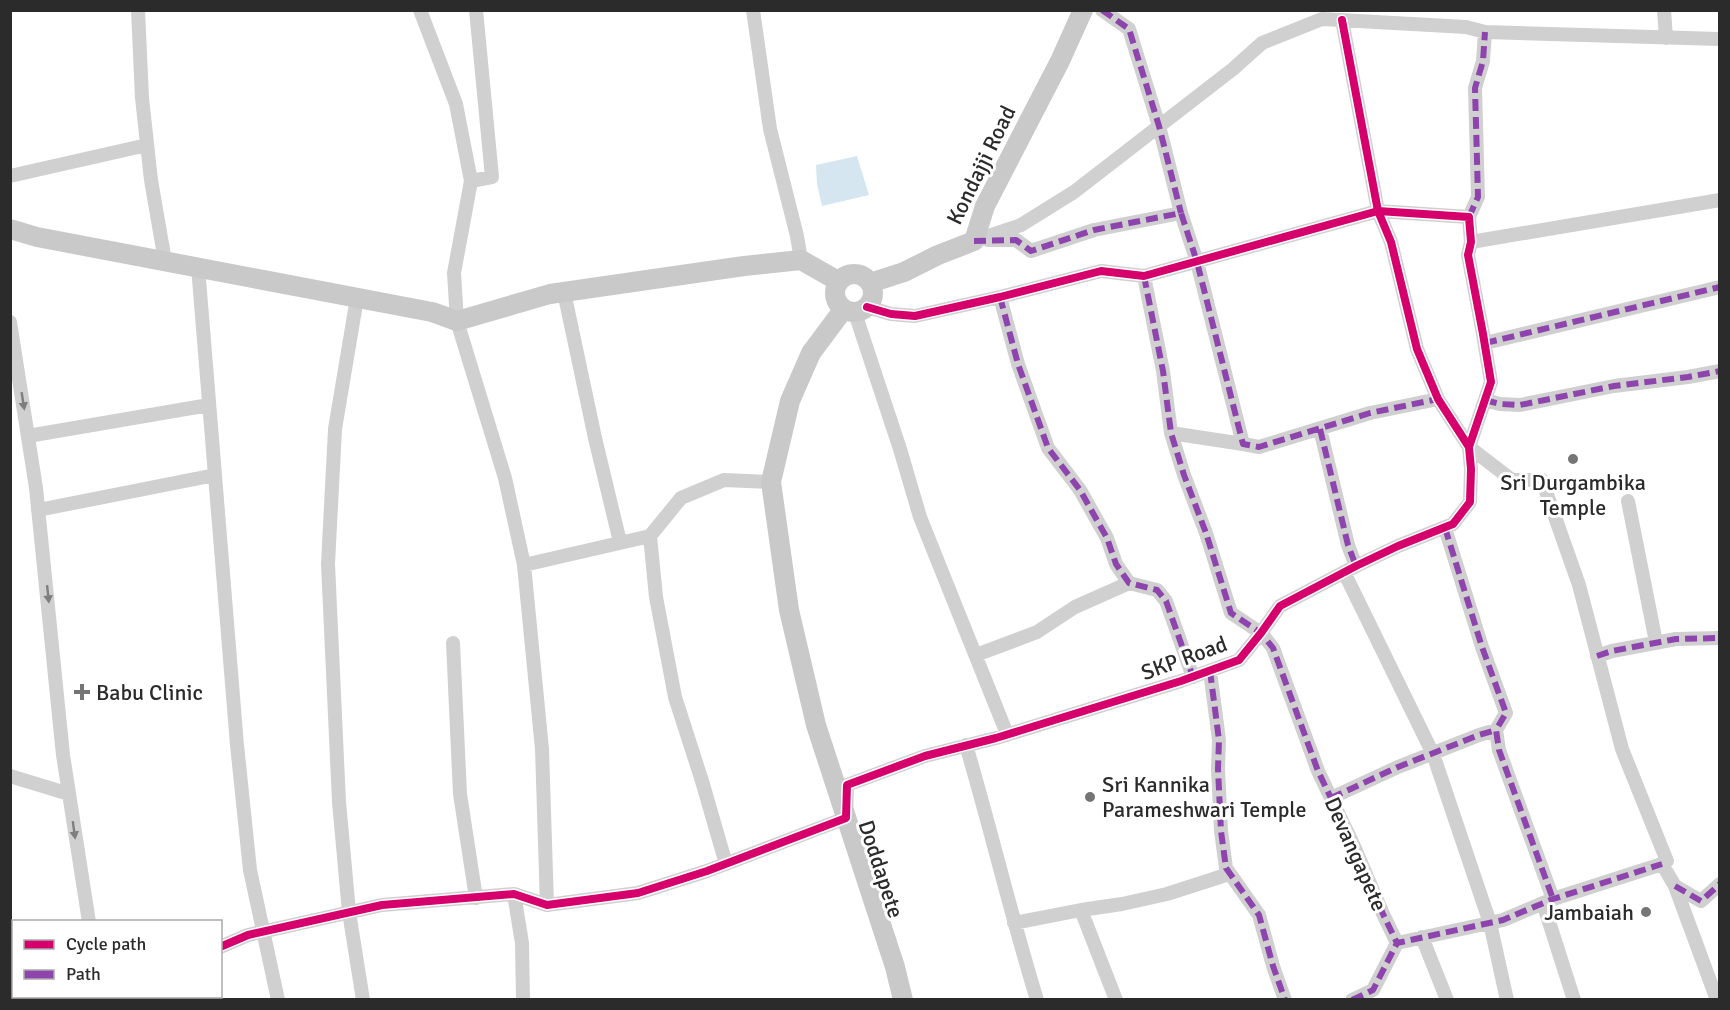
<svg xmlns="http://www.w3.org/2000/svg" width="1730" height="1010" font-family="Signika,sans-serif">
	<style>
		.water { fill: #d6e6f0 }
		.lines { fill: none; stroke-linecap: round; stroke-linejoin: round }
		.street { stroke: #d0d0d0; stroke-width: 14 }
		.secondary { stroke: #c9c9c9; stroke-width: 20 }
		.quiet { stroke: #8e44ad; stroke-width: 6; stroke-dasharray: 12 6; stroke-linecap: butt }
		.cycleway-casing { stroke: #fff; stroke-width: 11 }
		.cycleway { stroke: #d6006c; stroke-width: 8 }
		.oneway { fill: #7e7e7e }
		.poi-dot { fill: #757575; stroke: #fff; stroke-width: 2 }
		.labels { text-anchor: middle; dominant-baseline: central; stroke-width: 6; stroke-linejoin: round; paint-order: stroke }
		.street-label { font-size: 22px; fill: #2b2b2b; stroke: #fff }
		.poi-label { font-size: 22px; fill: #2b2b2b; stroke: #fff; text-anchor: start }
	</style>
	<rect width="100%" height="100%" fill="#fff"/>
	<path class="water" d="M 857,156 L 869,195 L 822,206 L 817,184 L 816,165 Z"/>
	<g class="lines">
		<path class="street" d="M 138,10 L 142,98 L 151,180 L 165,261
			M 420,10 L 456,104 L 471,181 L 492,177 L 476,10
			M 753,10 L 770,129 L 797,236 L 801,260
			M 1102,10 L 1129,29 L 1159,126 L 1181,213
			M 1664,10 L 1666,38
			M 10,176 L 147,145
			M 471,181 L 454,273 L 457,321 L 505,478 L 524,565 L 542,749 L 547,905
			M 1469,217 L 1478,197 L 1475,88 L 1483,61 L 1485,32
			M 988,240 L 1016,240 L 1031,251 L 1094,230 L 1181,213 L 1197,262 L 1243,444 L 1259,447 L 1370,413 L 1438,399
			M 974,241 L 1021,225 L 1074,192 L 1233,69 L 1262,43 L 1322,19 L 1466,27 L 1485,32 L 1720,39
			M 1471,242 L 1720,200
			M 198,267 L 237,745 L 250,870 L 278,1000
			M 1144,276 L 1163,371 L 1171,433 L 1184,475 L 1206,533 L 1231,613 L 1261,633 L 1273,648 L 1318,771 L 1353,844 L 1383,914 L 1397,943
			M 564,292 L 595,438 L 620,542
			M 1000,297 L 1018,364 L 1048,448 L 1080,490 L 1107,538 L 1116,564 L 1129,583 L 1157,590 L 1166,601 L 1193,677
			M 357,298 L 335,429 L 328,564 L 339,802 L 349,912 L 363,1000
			M 867,307 L 891,314 L 915,316 L 1000,297 L 1101,271 L 1144,276 L 1378,211 L 1469,217 L 1471,242 L 1468,255 L 1483,334 L 1491,382 L 1469,447 L 1438,399 L 1417,349 L 1391,242 L 1378,211 L 1342,20
			M 855,313 L 900,449 L 920,517 L 1007,734
			M 10,322 L 36,488 L 63,755 L 89,922
			M 1485,343 L 1720,287
			M 1485,400 L 1500,404 L 1520,405 L 1614,386 L 1688,377 L 1720,371
			M 1320,429 L 1348,545 L 1356,566
			M 1171,433 L 1243,444
			M 28,436 L 209,405
			M 1469,447 L 1512,480 L 1542,480 L 1579,585 L 1622,749 L 1667,861 L 1662,864 L 1675,886 L 1717,1000
			M 1628,501 L 1656,642
			M 38,510 L 215,475
			M 1445,528 L 1482,647 L 1506,713 L 1496,730 L 1499,750 L 1553,899
			M 650,536 L 656,597 L 675,697 L 702,781 L 726,864
			M 524,565 L 650,536 L 681,498 L 724,480 L 771,482
			M 1344,572 L 1433,754 L 1490,923 L 1507,1000
			M 453,643 L 460,794 L 476,898
			M 976,655 L 1037,632 L 1075,607 L 1129,583
			M 1597,656 L 1612,651 L 1676,639 L 1720,638
			M 1210,671 L 1219,740 L 1218,769 L 1221,831 L 1226,868 L 1259,915 L 1273,966 L 1285,1000
			M 966,745 C 991,830 1011,915 1037,1000
			M 10,776 L 69,794
			M 1331,798 L 1398,767 L 1479,735 L 1496,730
			M 1675,886 L 1701,901 L 1720,884
			M 514,894 L 522,943 L 523,1000
			M 1543,903 L 1574,1000
			M 1081,910 L 1122,904 L 1167,894 L 1229,874
			M 1014,923 L 1081,910 L 1116,1000
			M 1422,937 L 1447,1000
			M 220,947 L 248,935 L 382,905 L 514,894 L 547,905 L 638,893 L 707,871 L 846,818 L 847,785 L 925,756 L 996,738 L 1181,681 L 1239,660 L 1261,633 L 1280,606 L 1356,566 L 1398,546 L 1453,524 L 1470,502 L 1471,469 L 1469,447
			M 97,996 L 98,1000
			M 177,996 L 178,1000
			M 1352,1000 L 1373,990 L 1397,943 L 1503,920 L 1553,899 L 1662,864"/>
		<path class="secondary" d="M 10,229 L 37,237 L 432,312 L 457,321 L 550,294 L 744,266 L 801,260 L 838,281
			M835 293a19 19 0 1 1 38 0a19 19 0 1 1-38 0Z
			M 870,283 L 904,272 L 938,255 L 974,241 L 985,206 L 1060,61 L 1083,10
			M 843,310 L 811,353 L 790,401 L 771,482 L 789,610 L 816,725 L 895,967 L 903,1000"/>
		<path class="quiet" d="M 1102,10 L 1129,29 L 1159,126 L 1181,213
			M 1469,217 L 1478,197 L 1475,88 L 1483,61 L 1485,32
			M 974,241 L 1016,240 L 1031,251 L 1094,230 L 1181,213 L 1197,262 L 1243,444 L 1259,447 L 1370,413 L 1438,399
			M 1144,276 L 1163,371 L 1171,433 L 1184,475 L 1206,533 L 1231,613 L 1261,633 L 1273,648 L 1318,771 L 1353,844 L 1383,914 L 1397,943
			M 1000,297 L 1018,364 L 1048,448 L 1080,490 L 1107,538 L 1116,564 L 1129,583 L 1157,590 L 1166,601 L 1193,677
			M 1485,343 L 1720,287
			M 1485,400 L 1500,404 L 1520,405 L 1614,386 L 1688,377 L 1720,371
			M 1320,429 L 1348,545 L 1356,566
			M 1445,528 L 1482,647 L 1506,713 L 1496,730 L 1499,750 L 1553,899
			M 1597,656 L 1612,651 L 1676,639 L 1720,638
			M 1210,671 L 1219,740 L 1218,769 L 1221,831 L 1226,868 L 1259,915 L 1273,966 L 1285,1000
			M 1331,798 L 1398,767 L 1479,735 L 1496,730
			M 1675,886 L 1701,901 L 1720,884
			M 1352,1000 L 1373,990 L 1397,943 L 1503,920 L 1553,899 L 1662,864"/>
		<g class="cycleway-casing">
			<path id="cycleway" d="M 867,307 L 891,314 L 915,316 L 1000,297 L 1101,271 L 1144,276 L 1378,211 L 1469,217 L 1471,242 L 1468,255 L 1483,334 L 1491,382 L 1469,447 L 1438,399 L 1417,349 L 1391,242 L 1378,211 L 1342,20
				M 220,947 L 248,935 L 382,905 L 514,894 L 547,905 L 638,893 L 707,871 L 846,818 L 847,785 L 925,756 L 996,738 L 1181,681 L 1239,660 L 1261,633 L 1280,606 L 1356,566 L 1398,546 L 1453,524 L 1470,502 L 1471,469 L 1469,447"/>
		</g>
		<use href="#cycleway" class="cycleway"/>
	</g>
	<defs><path id="oneway-solid" d="M-6-.8H1V-3.2L6.5 0L1 3.2V.8H-6Z" transform="scale(1.5)"/></defs>
	<g class="oneway">
		<use href="#oneway-solid" transform="translate(23 401) rotate(81)"/>
		<use href="#oneway-solid" transform="translate(48 594) rotate(84)"/>
		<use href="#oneway-solid" transform="translate(74 830) rotate(82)"/>
	</g>
	<g class="poi-dot">
		<circle cx="1573" cy="459" r="6"/>
		<path d="M79 683h6v6h6v6h-6v6h-6v-6h-6v-6h6z"/>
		<circle cx="1090" cy="797" r="6"/>
		<circle cx="1646" cy="912" r="6"/>
	</g>
	<g class="labels">
		<g class="street-label">
			<text transform="translate(981 165) rotate(-64)">Kondajji Road</text>
			<text transform="translate(1184 658) rotate(-20)">SKP Road</text>
			<text transform="translate(1356 854) rotate(66)">Devangapete</text>
			<text transform="translate(881 869) rotate(72)">Doddapete</text>
		</g>
		<g class="poi-label">
			<text x="1573" y="482" text-anchor="middle">Sri Durgambika<tspan x="1573" dy="25">Temple</tspan></text>
			<text x="96" y="692">Babu Clinic</text>
			<text x="1102" y="784">Sri Kannika<tspan x="1102" dy="25">Parameshwari Temple</tspan></text>
			<text x="1634" y="912" text-anchor="end">Jambaiah</text>
		</g>
	</g>
	<rect width="1730" height="1010" fill="none" stroke="#2b2b2b" stroke-width="24"/>
	<rect x="12" y="920" width="210" height="78" fill="#ffffff" stroke="#aaaaaa" stroke-width="1.5"/>
	<rect x="24" y="940" width="30" height="9" fill="#d6006c" stroke="#aaaaaa" stroke-width="1.5"/>
	<text x="66" y="950" font-size="18" fill="#2b2b2b">Cycle path</text>
	<rect x="24" y="970" width="30" height="9" fill="#8e44ad" stroke="#aaaaaa" stroke-width="1.5"/>
	<text x="66" y="980" font-size="18" fill="#2b2b2b">Path</text>
</svg>
